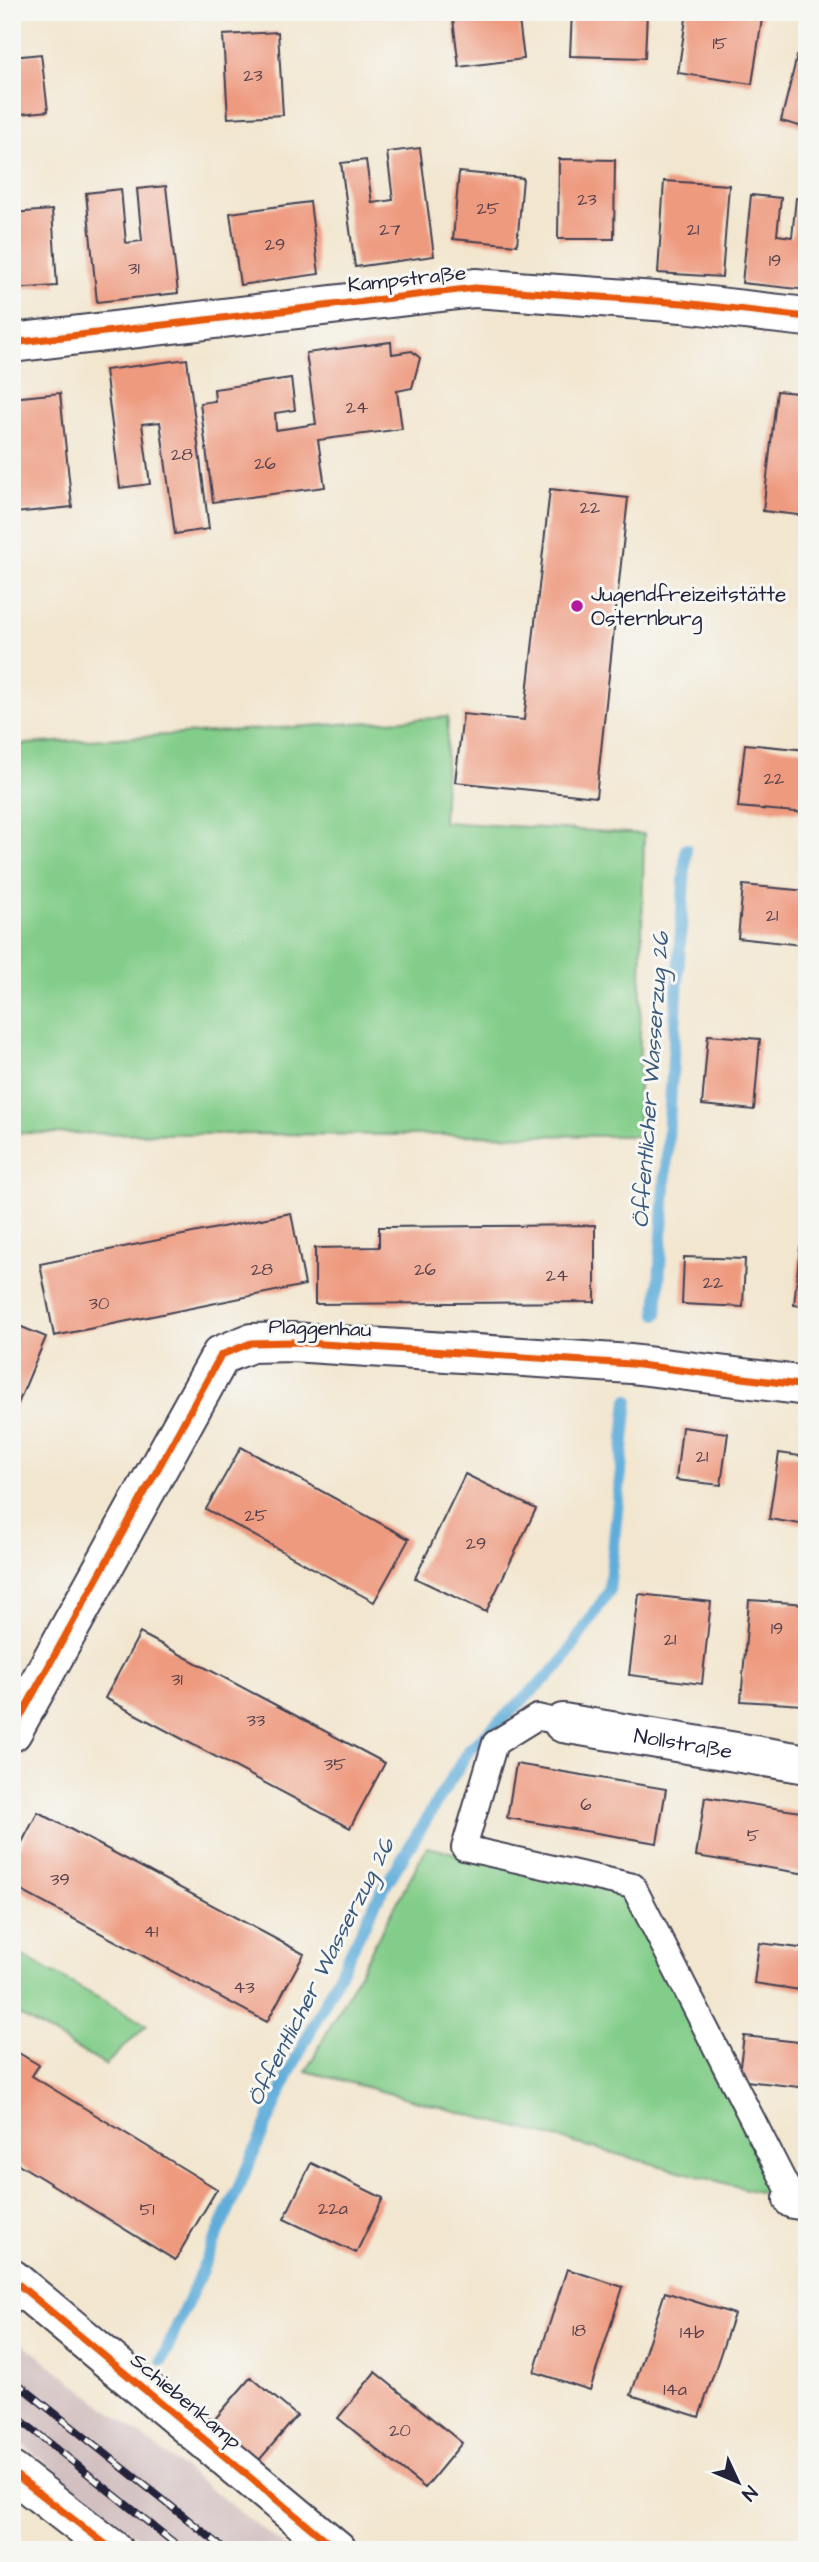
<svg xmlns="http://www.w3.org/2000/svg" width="819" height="2562" font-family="'Architects Daughter',sans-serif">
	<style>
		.industrial { fill: #d2bfc0 }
		.green { fill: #83cd8a; stroke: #527862; stroke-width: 2 }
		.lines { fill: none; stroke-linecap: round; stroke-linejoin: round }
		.stream { stroke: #61adda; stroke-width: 12 }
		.building { fill: #ee9a7f }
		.lane-casing { stroke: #413f51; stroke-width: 28 }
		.street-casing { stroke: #413f51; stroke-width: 42 }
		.lane { stroke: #fff; stroke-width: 24 }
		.street { stroke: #fff; stroke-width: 38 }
		.rail-casing { stroke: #22223b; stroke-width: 8 }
		.rail { stroke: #f6f6f2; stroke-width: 5; stroke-dasharray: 16; stroke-linecap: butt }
		.cycleway-casing { stroke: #f6f6f2; stroke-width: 11 }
		.cycleway { stroke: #e8590c; stroke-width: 7 }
		.poi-dot { fill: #b5179e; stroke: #f6f6f2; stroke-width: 2.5 }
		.labels { text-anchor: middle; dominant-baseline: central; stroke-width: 6; stroke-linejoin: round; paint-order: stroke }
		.number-label { font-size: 18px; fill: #55404c }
		.street-label { font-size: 21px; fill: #22223b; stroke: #f6f6f2 }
		.poi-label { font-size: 21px; fill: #22223b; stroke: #f6f6f2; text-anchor: start }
		.water-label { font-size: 23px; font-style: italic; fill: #3b5a7b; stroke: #f6f6f2 }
	</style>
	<rect width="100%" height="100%" fill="#f6f6f2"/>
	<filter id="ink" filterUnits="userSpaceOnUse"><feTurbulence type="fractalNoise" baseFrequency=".0143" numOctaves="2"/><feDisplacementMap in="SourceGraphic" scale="14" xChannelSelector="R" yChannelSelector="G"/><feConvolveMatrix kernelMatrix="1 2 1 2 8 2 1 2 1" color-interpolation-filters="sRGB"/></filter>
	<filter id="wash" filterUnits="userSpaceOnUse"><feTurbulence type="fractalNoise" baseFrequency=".00686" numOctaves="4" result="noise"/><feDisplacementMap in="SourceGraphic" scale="28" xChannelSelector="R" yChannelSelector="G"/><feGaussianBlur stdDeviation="1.57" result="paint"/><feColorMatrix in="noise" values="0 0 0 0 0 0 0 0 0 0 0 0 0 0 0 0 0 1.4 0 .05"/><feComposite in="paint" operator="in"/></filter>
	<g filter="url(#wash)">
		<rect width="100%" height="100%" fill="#f2e6cf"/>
		<path class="industrial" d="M 12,2335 L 289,2550 L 154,2550 L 12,2436 Z"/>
		<path class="green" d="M 448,717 L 443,822 L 644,834 L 638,1136 L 12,1133 L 12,745 Z
			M 427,1847 L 630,1892 L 788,2200 L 306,2071 Z
			M 14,1951 L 147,2025 L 105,2065 L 12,2011 Z"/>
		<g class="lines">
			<path class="stream" d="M 657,1314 L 686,849
				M 162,2360 L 292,2067 L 379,1896 L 469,1750 L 560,1665 L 609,1591 L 628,1400"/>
		</g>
		<g id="blocks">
			<path class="building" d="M 452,12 L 518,12 L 524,59 L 459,67 Z
				M 572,12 L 647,12 L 645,58 L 570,56 Z
				M 687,12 L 763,12 L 752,84 L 678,73 Z
				M 278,32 L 283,115 L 228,118 L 223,35 Z
				M 806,39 L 807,40 L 807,128 L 781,121 L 797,56 L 802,56 Z
				M 41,54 L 48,111 L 12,115 L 12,57 Z
				M 420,148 L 434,256 L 355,267 L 341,163 L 366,160 L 372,203 L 393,200 L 387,152 Z
				M 559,159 L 615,160 L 614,239 L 558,239 Z
				M 459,172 L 523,178 L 517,245 L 453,239 Z
				M 664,181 L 729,185 L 722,277 L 658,273 Z
				M 166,186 L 178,293 L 97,302 L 86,193 L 121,189 L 126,243 L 142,241 L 137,189 Z
				M 751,195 L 781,198 L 777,235 L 792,237 L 796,198 L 807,199 L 807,290 L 742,283 Z
				M 310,202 L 319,274 L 240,285 L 230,213 Z
				M 52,210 L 57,286 L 12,289 L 12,213 Z
				M 391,342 L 392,354 L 412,351 L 420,358 L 412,388 L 397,391 L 402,429 L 318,440 L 325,487 L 213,502 L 200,403 L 215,401 L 214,389 L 291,378 L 295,410 L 275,413 L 276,430 L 316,424 L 306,353 Z
				M 187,359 L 209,529 L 175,534 L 160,422 L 142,424 L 150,484 L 120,488 L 105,370 Z
				M 777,391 L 807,394 L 807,516 L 763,511 Z
				M 60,393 L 72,507 L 15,513 L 12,486 L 12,398 Z
				M 550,489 L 628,498 L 596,797 L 455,782 L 463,714 L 524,720 Z
				M 745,744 L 807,750 L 807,813 L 738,807 Z
				M 743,885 L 807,891 L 801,945 L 738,938 Z
				M 708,1035 L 760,1039 L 754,1110 L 702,1105 Z
				M 291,1213 L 305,1285 L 54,1336 L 40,1264 Z
				M 595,1225 L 595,1302 L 315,1304 L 315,1248 L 379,1247 L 379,1227 Z
				M 800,1247 L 807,1248 L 807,1307 L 794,1305 Z
				M 684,1257 L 745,1259 L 743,1307 L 682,1304 Z
				M 12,1323 L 46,1337 L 12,1418 Z
				M 682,1427 L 728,1433 L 721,1485 L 676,1480 Z
				M 241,1447 L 409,1539 L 374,1602 L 206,1509 Z
				M 779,1453 L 807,1457 L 807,1525 L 769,1519 Z
				M 465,1474 L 536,1509 L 486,1612 L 415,1578 Z
				M 639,1594 L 711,1602 L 702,1684 L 629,1675 Z
				M 749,1600 L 807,1604 L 807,1652 L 803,1705 L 741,1701 Z
				M 140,1633 L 385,1763 L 350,1828 L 105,1698 Z
				M 516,1764 L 666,1789 L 657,1843 L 507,1818 Z
				M 705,1797 L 807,1813 L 807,1874 L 696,1856 Z
				M 38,1812 L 304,1954 L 267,2022 L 12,1886 L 12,1861 Z
				M 759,1943 L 807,1949 L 807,1991 L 754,1983 Z
				M 744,2036 L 807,2043 L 807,2088 L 738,2080 Z
				M 12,2049 L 39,2065 L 32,2076 L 217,2189 L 175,2260 L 12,2160 Z
				M 311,2163 L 383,2198 L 356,2253 L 284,2219 Z
				M 567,2269 L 623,2287 L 590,2390 L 534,2372 Z
				M 665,2292 L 734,2314 L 699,2417 L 631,2395 Z
				M 375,2372 L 462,2443 L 425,2488 L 338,2418 Z
				M 251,2377 L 297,2416 L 254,2466 L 208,2427 Z"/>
		</g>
	</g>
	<g filter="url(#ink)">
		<use href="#blocks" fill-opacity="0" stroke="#413f51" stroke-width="2"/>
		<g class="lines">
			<g class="lane-casing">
				<path id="lane" d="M 563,1723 L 537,1717 L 495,1743 L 464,1848 L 633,1886 L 793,2199"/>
			</g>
			<g class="street-casing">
				<g id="street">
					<path d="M 12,343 L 475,288 L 683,303 L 807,317"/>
					<path id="s1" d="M 563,1723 L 807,1764"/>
					<path d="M 12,1732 L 221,1355 L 251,1343 L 292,1342 L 631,1364 L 807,1386"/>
					<path d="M 793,2199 L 807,2201"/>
					<path d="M 12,2279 L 337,2550"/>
					<path d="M 12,2472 L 113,2550"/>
				</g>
			</g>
			<use href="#lane" class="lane"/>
			<use href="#street" class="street"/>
			<g class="rail-casing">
				<path id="rail" d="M 12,2379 L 226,2550
					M 12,2413 L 183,2550"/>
			</g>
			<use href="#rail" class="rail"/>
			<g class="cycleway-casing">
				<path id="cycleway" d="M 12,343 L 475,288 L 683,303 L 807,317
					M 12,1732 L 221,1355 L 251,1343 L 292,1342 L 631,1364 L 807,1386
					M 12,2279 L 337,2550
					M 12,2472 L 113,2550"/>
			</g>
			<use href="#cycleway" class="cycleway"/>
		</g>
	</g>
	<circle class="poi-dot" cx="577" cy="606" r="7"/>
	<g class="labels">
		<g class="number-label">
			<text x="720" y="43">15</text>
			<text x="253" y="75">23</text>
			<text x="587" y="199">23</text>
			<text x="488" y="208">25</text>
			<text x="390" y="229">27</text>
			<text x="693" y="229">21</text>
			<text x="275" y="244">29</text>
			<text x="775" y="260">19</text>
			<text x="134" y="268">31</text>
			<text x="357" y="407">24</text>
			<text x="182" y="454">28</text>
			<text x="265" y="463">26</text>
			<text x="590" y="507">22</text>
			<text x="774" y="778">22</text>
			<text x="772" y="915">21</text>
			<text x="262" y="1269">28</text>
			<text x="425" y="1269">26</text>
			<text x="557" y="1275">24</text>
			<text x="713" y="1282">22</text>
			<text x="99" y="1303">30</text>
			<text x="702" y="1456">21</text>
			<text x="256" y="1515">25</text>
			<text x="476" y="1543">29</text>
			<text x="777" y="1628">19</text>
			<text x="670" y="1639">21</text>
			<text x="177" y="1679">31</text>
			<text x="256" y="1720">33</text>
			<text x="335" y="1764">35</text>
			<text x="586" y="1804">6</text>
			<text x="753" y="1835">5</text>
			<text x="60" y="1879">39</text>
			<text x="151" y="1931">41</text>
			<text x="244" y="1987">43</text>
			<text x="333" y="2208">22a</text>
			<text x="147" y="2209">51</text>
			<text x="579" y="2330">18</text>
			<text x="692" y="2332">14b</text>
			<text x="675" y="2389">14a</text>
			<text x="400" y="2430">20</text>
		</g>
		<g class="street-label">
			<text transform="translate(407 279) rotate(-6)">Kampstraße</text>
			<text transform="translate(320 1328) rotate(2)">Plaggenhau</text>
			<text stroke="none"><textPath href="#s1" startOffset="122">Nollstraße</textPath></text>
			<text transform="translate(186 2401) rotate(40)">Schiebenkamp</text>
		</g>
		<g class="poi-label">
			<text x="591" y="594">Jugendfreizeitstätte<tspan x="591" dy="24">Osternburg</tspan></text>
		</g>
		<g class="water-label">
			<text transform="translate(651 1080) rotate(-86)">Öffentlicher Wasserzug 26</text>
			<text transform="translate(321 1972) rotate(-63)">Öffentlicher Wasserzug 26</text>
		</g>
	</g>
	<rect width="819" height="2562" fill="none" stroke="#f6f6f2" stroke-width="42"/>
	<g transform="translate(738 2482) rotate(134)" stroke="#f6f6f2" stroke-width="5" paint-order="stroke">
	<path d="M0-5L12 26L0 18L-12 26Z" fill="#22223b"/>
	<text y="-10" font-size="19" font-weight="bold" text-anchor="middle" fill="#22223b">N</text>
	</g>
</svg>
